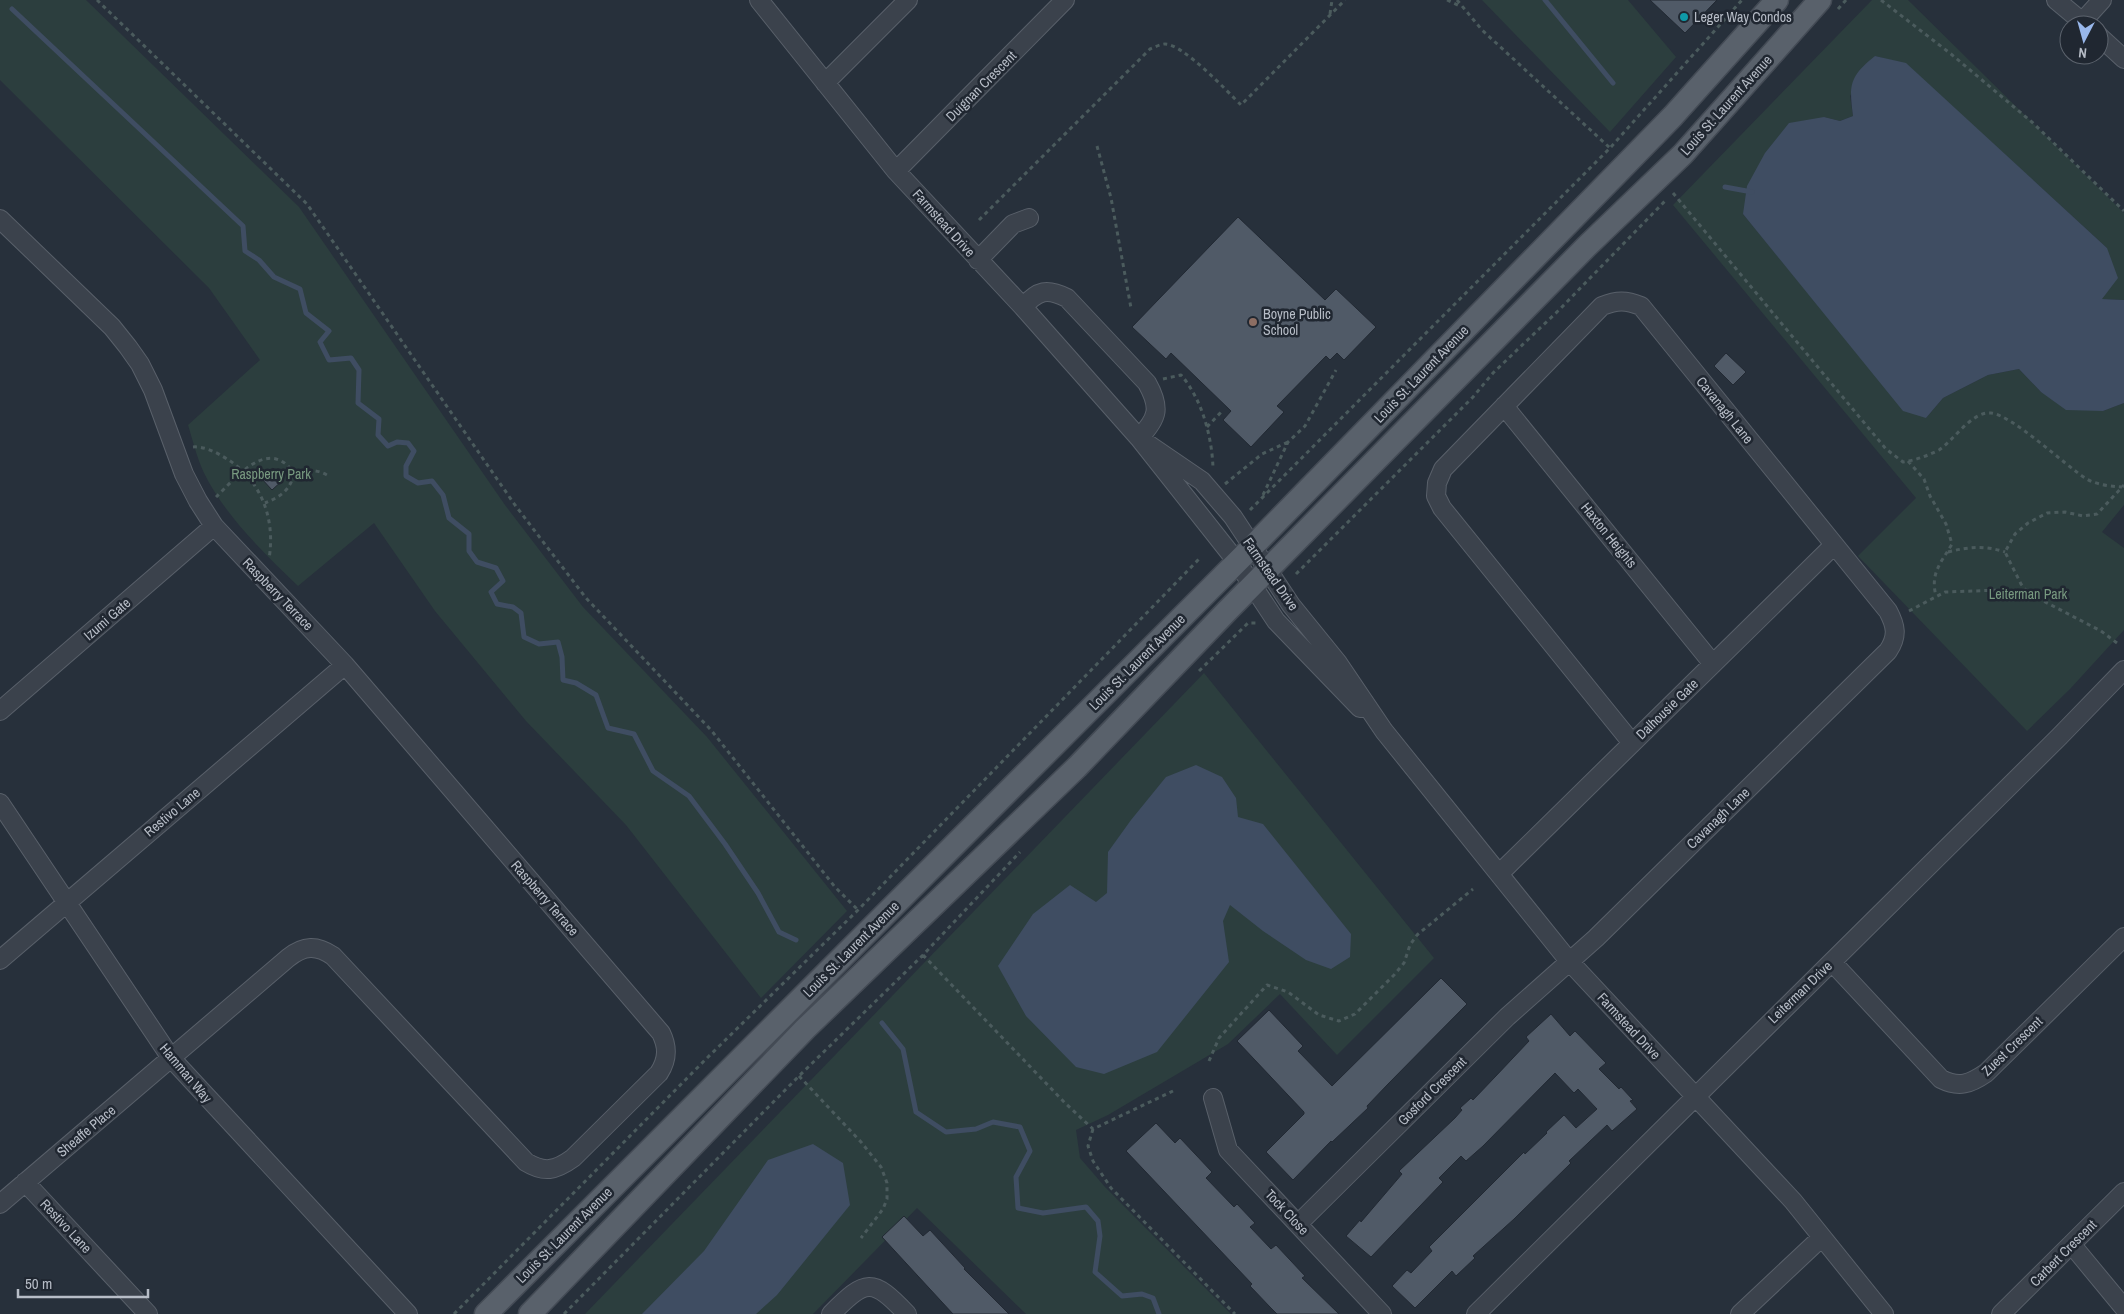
<svg xmlns="http://www.w3.org/2000/svg" width="2124" height="1314" font-family="'Archivo Narrow',sans-serif">
	<style>
		.green { fill: #2c3e3e }
		.water { fill: #3f4d62 }
		.lines { fill: none; stroke-linecap: round; stroke-linejoin: round }
		.stream { stroke: #3f4d62; stroke-width: 5 }
		.building { fill: #505a67; stroke: #222933 }
		.minor-casing { stroke: #59606a; stroke-width: 20 }
		.major-casing { stroke: #444b55; stroke-width: 25 }
		.path { stroke: #4b5b5d; stroke-width: 3; stroke-dasharray: 4 4; stroke-linecap: butt }
		.minor { stroke: #3b424c; stroke-width: 18 }
		.major { stroke: #59616b; stroke-width: 22 }
		.culture-dot { fill: #0f9aa8; stroke: #202731; stroke-width: 2 }
		.education-dot { fill: #8d6e63; stroke: #202731; stroke-width: 2 }
		.labels { text-anchor: middle; dominant-baseline: central; stroke-width: 5; stroke-linejoin: round; paint-order: stroke }
		.poi-label { font-size: 14px; fill: #b7bdc7; stroke: #202731; text-anchor: start }
		.street-label { font-size: 14px; fill: #b7bdc7; stroke: #202731 }
		.park-label { font-size: 14px; fill: #789a80; stroke: #202731 }
	</style>
	<rect width="100%" height="100%" fill="#27303b"/>
	<path class="green" d="M 0,0 L 86,0 L 299,207 L 505,505 L 583,607 L 707,737 L 847,911 L 761,998 L 626,825 L 526,721 L 435,611 L 374,523 L 298,586 C 263,552 226,517 204,473 C 197,458 193,441 188,425 L 260,360 L 209,288 L 0,80 Z
		M 1482,0 L 1628,0 L 1676,57 L 1610,132 Z
		M 1872,0 L 1908,0 L 2124,213 L 2124,300 L 2101,299 L 2107,248 L 1906,64 L 1875,56 L 1850,96 L 1853,116 L 1840,121 L 1824,117 L 1743,214 L 1832,322 L 1926,418 L 1943,398 L 1988,375 L 2019,369 L 2041,392 L 2103,411 L 2124,403 L 2124,505 L 2102,532 L 2124,548 L 2124,630 L 2070,689 L 2027,731 L 1858,556 L 1916,498 L 1673,205 Z
		M 1204,673 L 1434,958 L 1337,1055 L 1280,994 L 1228,1044 L 1108,1115 L 1076,1130 L 1080,1158 L 1105,1187 L 1231,1314 L 1026,1314 L 917,1208 L 813,1314 L 585,1314 Z"/>
	<path class="water" d="M 1875,56 L 1906,63 L 2107,248 L 2118,278 L 2102,299 L 2124,300 L 2124,403 L 2103,411 L 2066,410 L 2041,392 L 2019,369 L 1988,375 L 1943,398 L 1926,418 L 1903,411 L 1743,214 L 1747,186 L 1765,153 L 1789,123 L 1824,117 L 1840,121 L 1853,116 C 1849,85 1849,77 1875,56 Z
		M 1196,765 L 1222,777 L 1236,798 L 1238,817 L 1263,824 L 1351,934 L 1350,957 L 1331,969 L 1306,960 L 1263,931 L 1230,905 L 1223,921 L 1229,962 L 1157,1052 L 1104,1074 L 1076,1067 L 1026,1016 L 998,966 L 1033,914 L 1070,885 L 1096,902 L 1107,893 L 1108,852 L 1131,820 L 1166,777 Z
		M 813,1144 L 843,1163 L 850,1205 L 777,1295 L 756,1314 L 642,1314 L 704,1251 L 768,1160 Z"/>
	<g class="lines">
		<path class="stream" d="M 1545,0 L 1613,83
			M 12,9 L 243,226 L 245,251 L 259,260 L 274,277 L 300,289 L 306,313 L 329,331 L 320,342 L 329,360 L 351,358 L 359,370 L 358,403 L 379,419 L 378,435 L 388,446 L 397,442 L 408,443 L 414,451 L 406,466 L 406,476 L 418,483 L 432,481 L 443,495 L 449,518 L 469,534 L 469,551 L 477,562 L 496,568 L 503,581 L 491,592 L 497,604 L 513,607 L 521,613 L 524,637 L 539,644 L 558,642 L 562,657 L 563,680 L 576,683 L 596,695 L 608,728 L 634,734 L 653,771 L 689,796 L 725,844 L 758,893 L 779,932 L 796,940
			M 1725,187 L 1752,192
			M 882,1023 L 903,1049 L 916,1112 L 946,1132 L 976,1129 L 993,1122 L 1020,1127 L 1030,1151 L 1016,1177 L 1018,1208 L 1043,1213 L 1086,1207 L 1098,1221 L 1100,1236 L 1095,1272 L 1122,1296 L 1142,1294 L 1153,1298 L 1159,1314"/>
	</g>
	<path class="building" d="M 1650,0 L 1717,0 L 1685,33 Z
		M 1238,217 L 1325,300 L 1336,289 L 1376,327 L 1344,360 L 1337,353 L 1330,360 L 1326,356 L 1277,406 L 1284,412 L 1251,447 L 1223,420 L 1231,411 L 1171,353 L 1166,359 L 1132,327 Z
		M 1726,353 L 1746,372 L 1733,385 L 1714,366 Z
		M 273,468 L 283,480 L 272,490 L 261,478 Z
		M 1441,978 L 1467,1004 L 1388,1084 L 1367,1106 L 1368,1108 L 1332,1142 L 1331,1141 L 1293,1180 L 1266,1152 L 1304,1114 L 1304,1112 L 1237,1041 L 1269,1010 L 1303,1046 L 1298,1051 L 1332,1086 Z
		M 1551,1014 L 1570,1036 L 1575,1031 L 1606,1063 L 1599,1069 L 1619,1089 L 1621,1087 L 1633,1100 L 1630,1101 L 1637,1109 L 1612,1131 L 1607,1125 L 1569,1161 L 1571,1163 L 1514,1219 L 1473,1256 L 1475,1258 L 1456,1276 L 1452,1271 L 1415,1308 L 1392,1286 L 1407,1270 L 1411,1273 L 1432,1251 L 1429,1247 L 1524,1152 L 1525,1154 L 1547,1133 L 1546,1132 L 1564,1115 L 1576,1128 L 1597,1109 L 1578,1089 L 1574,1093 L 1555,1073 L 1483,1146 L 1466,1161 L 1461,1156 L 1439,1178 L 1443,1182 L 1371,1257 L 1346,1236 L 1360,1220 L 1361,1222 L 1402,1174 L 1399,1171 L 1455,1118 L 1462,1110 L 1460,1108 L 1471,1098 L 1473,1100 L 1495,1077 L 1529,1041 L 1526,1037 Z
		M 1156,1123 L 1175,1143 L 1180,1138 L 1212,1172 L 1206,1178 L 1234,1207 L 1237,1204 L 1255,1223 L 1250,1227 L 1271,1249 L 1276,1245 L 1305,1276 L 1302,1278 L 1339,1314 L 1277,1314 L 1270,1307 L 1250,1286 L 1252,1284 L 1126,1151 Z
		M 904,1216 L 923,1236 L 930,1230 L 965,1268 L 964,1269 L 1009,1314 L 953,1314 L 882,1237 Z"/>
	<g class="lines">
		<g class="minor-casing">
			<path id="minor" d="M 759,0 L 896,171 L 1023,307 L 1139,438 L 1237,562 L 1276,621 L 1360,708
				M 2056,0 L 2086,25
				M 2082,22 L 2102,0
				M 2099,36 L 2124,59
				M 825,83 L 908,0
				M 896,171 L 1065,0
				M 0,219 L 112,327 L 128,347 L 140,364 L 153,390 L 184,474 L 198,501 L 214,526 L 345,665 L 661,1033 C 668,1047 668,1059 659,1073 L 573,1158 C 555,1171 544,1173 526,1162 L 333,956 C 317,945 304,945 288,958 L 0,1204
				M 978,260 L 1013,224 L 1029,218
				M 1023,307 C 1038,290 1047,288 1067,298 L 1147,383 C 1161,408 1158,418 1139,438
				M 1504,406 L 1713,664
				M 1139,438 L 1202,481 L 1233,517 L 1291,605 L 1338,663 L 1384,731 L 1569,961 L 1793,1201 L 1884,1314
				M 0,711 L 214,526
				M 0,803 L 171,1058 L 408,1314
				M 1500,873 L 1834,545
				M 0,960 L 345,665
				M 1832,962 L 1941,1079 C 1959,1088 1970,1084 1986,1073 L 2124,937
				M 1213,1098 L 1228,1150 L 1382,1314
				M 25,1182 L 148,1314
				M 1298,1224 L 1507,1017 L 1596,938 L 1888,651 C 1898,636 1896,626 1888,611 L 1641,306 C 1626,300 1617,300 1602,306 L 1443,469 L 1437,483 L 1436,496 L 1442,508 L 1632,743
				M 2072,1245 L 2124,1308
				M 831,1314 C 866,1279 872,1277 907,1314
				M 1476,1314 L 2059,737 L 2124,670
				M 1740,1314 L 1822,1237
				M 2001,1314 L 2124,1192"/>
		</g>
		<g class="major-casing">
			<path id="major" d="M 486,1314 L 1252,547 L 1673,116 L 1777,0
				M 530,1314 L 805,1029 L 1077,767 L 1227,611 L 1587,246 L 1683,154 L 1820,0"/>
		</g>
		<path class="path" d="M 97,0 L 307,204 L 515,505 L 586,598 L 711,730 L 835,887 L 858,910
			M 1447,0 L 1460,6
			M 1457,0 L 1482,30 L 1610,148
			M 1881,0 L 1951,54 L 2033,123 L 2124,211
			M 1838,9 L 1846,0
			M 1330,14 L 1332,0
			M 1097,146 L 1111,198 L 1131,308
			M 1673,193 L 1886,449 L 1903,462 C 1916,460 1927,456 1939,450 C 1954,440 1972,411 1991,413 C 2012,415 2065,465 2085,478 C 2096,485 2110,486 2122,487
			M 979,220 L 1150,49 C 1155,47 1161,44 1165,44 C 1183,44 1227,91 1241,105 L 1345,0
			M 1163,379 L 1181,375 C 1202,399 1212,437 1213,468
			M 1207,427 L 1223,410
			M 193,447 C 202,446 214,451 222,456 C 260,477 276,517 269,559
			M 1908,461 L 1924,479 L 1930,496 L 1946,524 L 1952,544 C 1941,563 1930,573 1936,596
			M 292,474 C 306,470 317,468 330,477
			M 1225,484 L 1262,454 L 1288,442
			M 1263,495 L 1288,442 L 1305,426 L 1336,370
			M 216,497 C 234,480 264,441 289,467 L 292,480 C 287,493 277,498 265,503
			M 1250,510 L 1610,148 L 1742,0
			M 1948,552 C 1968,547 1984,545 2005,552
			M 1296,574 L 1473,397 L 1493,373 L 1560,309 L 1665,201
			M 1909,611 L 1945,592 L 2001,590 L 2028,593
			M 2117,643 L 2101,631 L 2028,593 L 2021,584 L 2005,552 L 2015,534 L 2028,523 L 2047,513 L 2065,512 L 2083,516 L 2097,514 L 2124,485
			M 1199,671 L 1248,623 L 1258,623
			M 923,955 L 1065,1103 L 1093,1129 L 1173,1091
			M 1209,1061 L 1219,1038 L 1267,985 L 1288,992 L 1319,1015 L 1339,1021 L 1355,1014 L 1394,975 L 1404,963 L 1410,945 L 1417,935 L 1473,889
			M 799,1076 L 861,1142 L 881,1167 L 887,1183 L 887,1199 L 883,1209 L 861,1238
			M 1093,1129 L 1088,1146 L 1093,1161 L 1111,1188 L 1235,1314
			M 454,1314 L 706,1059 L 858,910 L 1201,557
			M 564,1314 L 799,1076 L 923,955 L 1020,852"/>
		<use href="#minor" class="minor"/>
		<use href="#major" class="major"/>
	</g>
	<circle class="culture-dot" cx="1684" cy="17" r="5"/>
	<circle class="education-dot" cx="1253" cy="322" r="5"/>
	<g class="labels">
		<g class="poi-label">
			<text x="1694" y="17">Leger Way Condos</text>
			<text x="1263" y="314">Boyne Public<tspan x="1263" dy="16">School</tspan></text>
		</g>
		<g class="street-label">
			<text transform="translate(981 86) rotate(-45)">Duignan Crescent</text>
			<text transform="translate(1726 105) rotate(-48)">Louis St. Laurent Avenue</text>
			<text transform="translate(944 223) rotate(48)">Farmstead Drive</text>
			<text transform="translate(1421 374) rotate(-46)">Louis St. Laurent Avenue</text>
			<text transform="translate(1725 410) rotate(51)">Cavanagh Lane</text>
			<text transform="translate(1609 535) rotate(51)">Haxton Heights</text>
			<text transform="translate(1271 574) rotate(55)">Farmstead Drive</text>
			<text transform="translate(278 594) rotate(46)">Raspberry Terrace</text>
			<text transform="translate(107 619) rotate(-41)">Izumi Gate</text>
			<text transform="translate(1137 662) rotate(-45)">Louis St. Laurent Avenue</text>
			<text transform="translate(1667 709) rotate(-44)">Dalhousie Gate</text>
			<text transform="translate(172 812) rotate(-40)">Restivo Lane</text>
			<text transform="translate(1718 818) rotate(-44)">Cavanagh Lane</text>
			<text transform="translate(545 898) rotate(49)">Raspberry Terrace</text>
			<text transform="translate(851 949) rotate(-45)">Louis St. Laurent Avenue</text>
			<text transform="translate(1800 992) rotate(-44)">Leiterman Drive</text>
			<text transform="translate(1629 1026) rotate(47)">Farmstead Drive</text>
			<text transform="translate(2012 1046) rotate(-44)">Zuest Crescent</text>
			<text transform="translate(186 1073) rotate(50)">Hamman Way</text>
			<text transform="translate(1432 1091) rotate(-45)">Gosford Crescent</text>
			<text transform="translate(86 1131) rotate(-40)">Sheaffe Place</text>
			<text transform="translate(1287 1212) rotate(47)">Tock Close</text>
			<text transform="translate(66 1226) rotate(47)">Restivo Lane</text>
			<text transform="translate(564 1235) rotate(-45)">Louis St. Laurent Avenue</text>
			<text transform="translate(2063 1253) rotate(-45)">Carbert Crescent</text>
		</g>
		<g class="park-label">
			<text x="271" y="474">Raspberry Park</text>
			<text x="2028" y="594">Leiterman Park</text>
		</g>
	</g>
	<g transform="translate(2084 40) rotate(186)"><circle r="24" fill="#202731" stroke="#5c636d"/>
	<path d="M0-4L9 19L0 12L-9 19Z" fill="#98b7eb"/>
	<text y="-8" font-size="14" font-weight="bold" text-anchor="middle" fill="#b7bdc7">N</text>
	</g>
	<path d="M18 1289v8h130v-8" fill="none" stroke="#b7bdc7" stroke-width="2.5"/>
	<text x="25" y="1289" font-size="15" fill="#b7bdc7" stroke="#202731" stroke-width="4" paint-order="stroke">50 m</text>
</svg>
